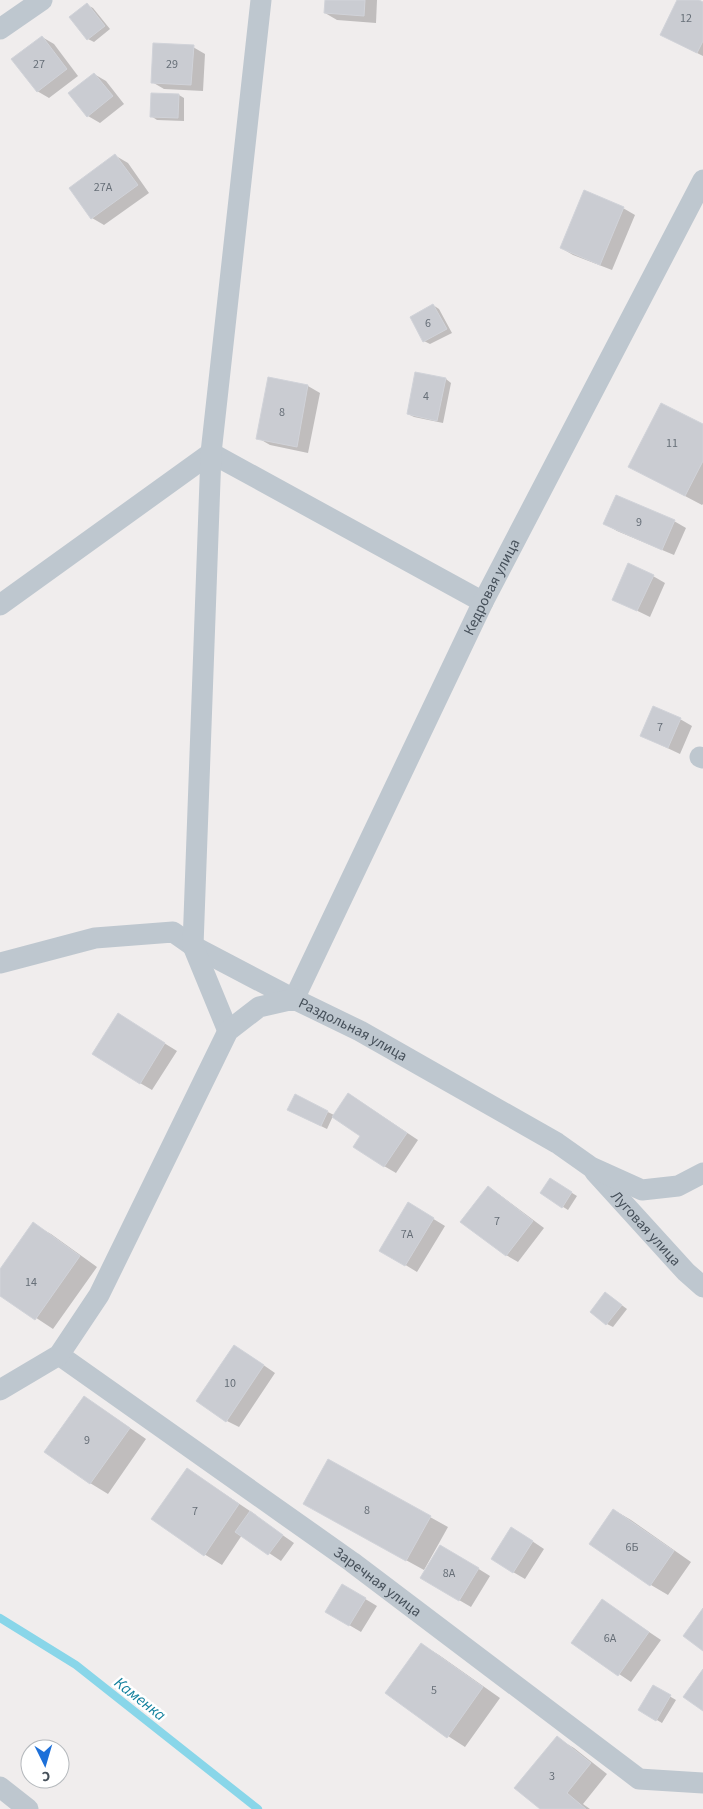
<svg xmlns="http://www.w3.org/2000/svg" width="703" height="1809" font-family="'Source Sans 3',sans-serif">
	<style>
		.shadow { fill: #0003 }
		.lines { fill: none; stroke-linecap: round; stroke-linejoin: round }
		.stream { stroke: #89d6e9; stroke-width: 8 }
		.building { fill: #caccd2; stroke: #d1d3d9 }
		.street { stroke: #bec7cf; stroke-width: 21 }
		.labels { text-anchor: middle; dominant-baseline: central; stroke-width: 5; stroke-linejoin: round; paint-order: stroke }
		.number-label { font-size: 12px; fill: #676f78 }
		.street-label { font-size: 15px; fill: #46505a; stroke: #fff }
		.water-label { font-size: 16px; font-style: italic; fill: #107f9c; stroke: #fff }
	</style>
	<rect width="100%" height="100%" fill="#f0eded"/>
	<path class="shadow" d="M 326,0 L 377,0 L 376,23 L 337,20 L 325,13 Z
		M 679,0 L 697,0 L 703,3 L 703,56 L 673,41 Z
		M 87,5 L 93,8 L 110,29 L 94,42 L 88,39 Z
		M 42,37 L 54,44 L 78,76 L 49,98 L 37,91 Z
		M 193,47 L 205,54 L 203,91 L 164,89 L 152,82 Z
		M 94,74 L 106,81 L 124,104 L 100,123 L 88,116 Z
		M 179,95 L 184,98 L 184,121 L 157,120 L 151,116 Z
		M 116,156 L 128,163 L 149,193 L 104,225 L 92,218 Z
		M 623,208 L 635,215 L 612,270 L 573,255 L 561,248 Z
		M 433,305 L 439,309 L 452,333 L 430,344 L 424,341 Z
		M 269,379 L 308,386 L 320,393 L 308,453 L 270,445 L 258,438 Z
		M 446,379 L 451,383 L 443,423 L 414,417 L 408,414 Z
		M 703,426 L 703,504 L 702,505 L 647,476 Z
		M 674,521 L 686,528 L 674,555 L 617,531 L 605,524 Z
		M 653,576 L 665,583 L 650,617 L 613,599 Z
		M 680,719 L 692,726 L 680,754 L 642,736 Z
		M 130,1022 L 177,1051 L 152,1090 L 140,1083 Z
		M 349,1094 L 418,1140 L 396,1173 L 384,1166 L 362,1135 L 333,1116 L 327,1129 L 294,1113 L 295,1096 L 334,1115 Z
		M 556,1183 L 577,1196 L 568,1210 L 541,1193 Z
		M 488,1188 L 500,1195 L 544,1228 L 518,1262 L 506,1255 Z
		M 409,1204 L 445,1226 L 417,1272 L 381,1250 Z
		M 33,1224 L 51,1234 L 97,1267 L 53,1329 L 0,1294 L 0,1271 Z
		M 611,1297 L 627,1309 L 613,1327 L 607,1324 Z
		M 246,1353 L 275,1373 L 239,1427 L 227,1421 Z
		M 84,1398 L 101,1408 L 146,1439 L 108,1494 L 90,1483 Z
		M 187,1469 L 256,1515 L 255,1516 L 294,1543 L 281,1561 L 242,1535 L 222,1565 L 204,1554 Z
		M 614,1510 L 631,1520 L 691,1562 L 668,1595 L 651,1585 L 591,1543 Z
		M 322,1514 L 430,1517 L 448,1527 L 424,1570 Z
		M 523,1535 L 544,1549 L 525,1579 L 513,1572 Z
		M 453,1553 L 490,1576 L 471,1607 L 459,1600 Z
		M 342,1585 L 377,1606 L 361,1632 L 327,1612 Z
		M 603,1601 L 661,1640 L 631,1682 L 573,1643 Z
		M 421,1644 L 439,1655 L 500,1698 L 465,1747 L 448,1736 Z
		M 654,1687 L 676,1700 L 662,1723 L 640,1710 Z
		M 557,1738 L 574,1748 L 607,1774 L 583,1804 L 590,1809 L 542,1809 Z"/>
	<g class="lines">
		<path class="stream" d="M 0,1618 L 76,1665 L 258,1809"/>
	</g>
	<path class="building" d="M 325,0 L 365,0 L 364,16 L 324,13 Z
		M 677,0 L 699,0 L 703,2 L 703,41 L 697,53 L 660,35 Z
		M 87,3 L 105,26 L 87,40 L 69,17 Z
		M 42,36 L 67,69 L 37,92 L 11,59 Z
		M 153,43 L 194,45 L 191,85 L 151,83 Z
		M 94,73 L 113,96 L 87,117 L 68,93 Z
		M 151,93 L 179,94 L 178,118 L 150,117 Z
		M 115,154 L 138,185 L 91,219 L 69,188 Z
		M 584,190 L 624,207 L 600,265 L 560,248 Z
		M 433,304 L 447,329 L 423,342 L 410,317 Z
		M 415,372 L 446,378 L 437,421 L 407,414 Z
		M 268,377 L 308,385 L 297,447 L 256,439 Z
		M 661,403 L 703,424 L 703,461 L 685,496 L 628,467 Z
		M 616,495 L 675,520 L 662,550 L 603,524 Z
		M 628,563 L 654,575 L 637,611 L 612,600 Z
		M 653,706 L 681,718 L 668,748 L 640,736 Z
		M 118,1013 L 165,1043 L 140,1084 L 92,1054 Z
		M 348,1093 L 407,1133 L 384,1167 L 353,1147 L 360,1136 L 332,1117 Z
		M 295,1094 L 328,1111 L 321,1126 L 287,1110 Z
		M 550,1178 L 572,1192 L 562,1208 L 540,1193 Z
		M 488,1186 L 533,1221 L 506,1256 L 460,1222 Z
		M 408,1202 L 434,1218 L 405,1266 L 379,1251 Z
		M 33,1222 L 80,1256 L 35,1320 L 0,1296 L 0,1269 Z
		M 605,1292 L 622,1305 L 606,1325 L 590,1312 Z
		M 234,1345 L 264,1365 L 226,1422 L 196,1401 Z
		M 84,1396 L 130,1428 L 90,1484 L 44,1452 Z
		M 328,1459 L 431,1516 L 406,1561 L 303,1504 Z
		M 187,1468 L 239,1504 L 204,1556 L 151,1519 Z
		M 613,1509 L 674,1551 L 650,1586 L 589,1544 Z
		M 250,1511 L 283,1535 L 268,1555 L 235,1532 Z
		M 511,1527 L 533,1541 L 513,1573 L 491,1559 Z
		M 440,1545 L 479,1568 L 459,1601 L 420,1578 Z
		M 342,1584 L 366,1598 L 349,1626 L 325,1612 Z
		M 602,1599 L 649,1632 L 618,1676 L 571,1643 Z
		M 703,1608 L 703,1651 L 683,1636 Z
		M 421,1643 L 483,1687 L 447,1738 L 385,1693 Z
		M 703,1669 L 703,1711 L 683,1697 Z
		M 653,1685 L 671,1695 L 656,1721 L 638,1710 Z
		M 557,1736 L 591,1763 L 567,1793 L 586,1809 L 540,1809 L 514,1788 Z"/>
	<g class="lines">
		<g class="street">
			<path d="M 0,29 L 42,0"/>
			<path d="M 0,605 L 211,453 L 483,602"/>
			<path d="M 700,757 L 703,758"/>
			<path id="s1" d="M 0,963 L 95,938 L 173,932 L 193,946 L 294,999 L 483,602 L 703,180"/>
			<path d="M 228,1031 L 193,946 L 211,453 L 261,0"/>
			<path id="s2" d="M 595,1172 L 686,1272 L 703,1287"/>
			<path id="s3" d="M 59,1355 L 352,1562 L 639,1779 L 703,1783"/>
			<path id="s4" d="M 0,1390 L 59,1355 L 99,1295 L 228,1031 L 259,1007 L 294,999 L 360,1031 L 557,1143 L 591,1167 L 642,1190 L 678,1186 L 703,1173"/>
			<path d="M 0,1787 L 28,1809"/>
		</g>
	</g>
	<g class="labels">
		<g class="number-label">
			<text x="686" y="18">12</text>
			<text x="39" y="64">27</text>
			<text x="172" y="64">29</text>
			<text x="103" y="187">27А</text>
			<text x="428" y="323">6</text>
			<text x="426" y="396">4</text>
			<text x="282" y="412">8</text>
			<text x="672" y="443">11</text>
			<text x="639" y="522">9</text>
			<text x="660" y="727">7</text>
			<text x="497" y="1221">7</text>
			<text x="407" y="1234">7А</text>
			<text x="31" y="1282">14</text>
			<text x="230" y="1383">10</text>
			<text x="87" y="1440">9</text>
			<text x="367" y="1510">8</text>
			<text x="195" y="1511">7</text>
			<text x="632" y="1547">6Б</text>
			<text x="449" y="1573">8А</text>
			<text x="610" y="1638">6А</text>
			<text x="434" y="1690">5</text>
			<text x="552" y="1776">3</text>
		</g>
		<g class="street-label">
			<text stroke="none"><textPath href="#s1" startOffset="772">Кедровая улица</textPath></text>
			<text stroke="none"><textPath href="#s4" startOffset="576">Раздольная улица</textPath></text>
			<text stroke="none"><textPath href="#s2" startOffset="76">Луговая улица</textPath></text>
			<text stroke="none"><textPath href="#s3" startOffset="391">Заречная улица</textPath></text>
		</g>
		<g class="water-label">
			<text transform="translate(140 1699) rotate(38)">Каменка</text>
		</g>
	</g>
	<g transform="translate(45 1764) rotate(175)"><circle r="24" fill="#ffffff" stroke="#b5b9bd"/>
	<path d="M0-4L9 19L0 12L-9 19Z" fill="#1d70d9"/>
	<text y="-8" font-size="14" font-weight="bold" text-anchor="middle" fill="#46505a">С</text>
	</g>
</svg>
